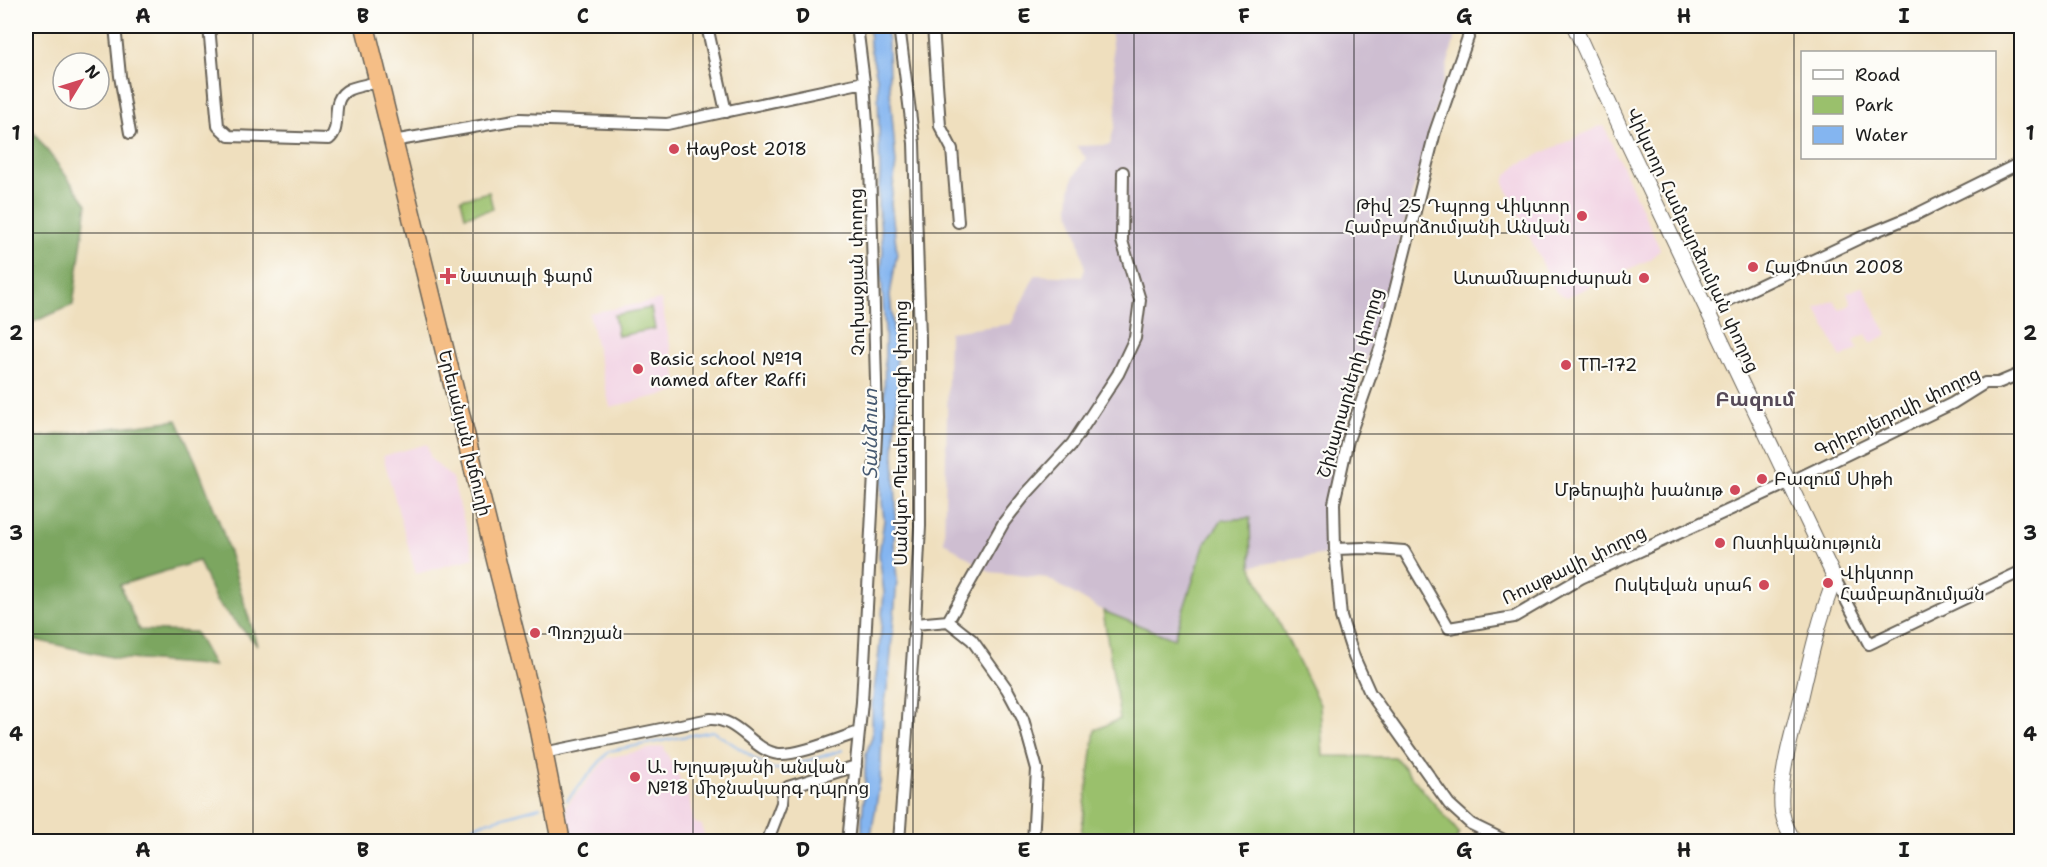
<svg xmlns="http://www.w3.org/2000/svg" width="2047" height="867" font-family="'Shantell Sans','Noto Sans Armenian',sans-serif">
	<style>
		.built { fill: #f1d0e3 }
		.industrial { fill: #cebed1 }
		.green { fill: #9ac06c; stroke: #5b6e44; stroke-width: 1.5 }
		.forest { fill: #7ba660; stroke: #4c613e; stroke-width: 1.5 }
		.water { fill: #84b5f0; stroke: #506886; stroke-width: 1.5 }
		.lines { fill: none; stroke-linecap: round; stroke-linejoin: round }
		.stream { stroke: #84b5f0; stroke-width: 2 }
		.minor-casing { stroke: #666055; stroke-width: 14 }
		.tertiary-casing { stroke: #666055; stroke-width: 16 }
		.trunk-casing { stroke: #666055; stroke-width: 21 }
		.minor { stroke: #fff; stroke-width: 10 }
		.tertiary { stroke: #fff; stroke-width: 14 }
		.trunk { stroke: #f5be86; stroke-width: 18 }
		.grid { fill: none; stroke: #1c1c1c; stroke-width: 1.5; stroke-opacity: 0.55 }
		.poi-dot { fill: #d1495b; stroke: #fdfcf7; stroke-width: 2 }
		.labels { text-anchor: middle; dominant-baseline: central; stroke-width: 4.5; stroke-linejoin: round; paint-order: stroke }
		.poi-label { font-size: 18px; fill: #1c1c1c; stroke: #fdfcf7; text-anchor: start }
		.street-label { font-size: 18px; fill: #1c1c1c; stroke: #fdfcf7 }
		.neighbourhood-label { font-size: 20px; font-weight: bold; fill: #564a58; stroke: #fdfcf7 }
		.water-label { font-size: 20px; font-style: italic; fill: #465971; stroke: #fdfcf7 }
		.neatline { fill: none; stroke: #1c1c1c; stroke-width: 2 }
		.grid-label { font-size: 20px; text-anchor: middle; font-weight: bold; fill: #1c1c1c }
	</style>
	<rect width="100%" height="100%" fill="#fdfcf7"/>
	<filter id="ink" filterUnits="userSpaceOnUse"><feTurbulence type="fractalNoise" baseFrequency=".0167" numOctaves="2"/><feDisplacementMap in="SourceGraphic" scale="12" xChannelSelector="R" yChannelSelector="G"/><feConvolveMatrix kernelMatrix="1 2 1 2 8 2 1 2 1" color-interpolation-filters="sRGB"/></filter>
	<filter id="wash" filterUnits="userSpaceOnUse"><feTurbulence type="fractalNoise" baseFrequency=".008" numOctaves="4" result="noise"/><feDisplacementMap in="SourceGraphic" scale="24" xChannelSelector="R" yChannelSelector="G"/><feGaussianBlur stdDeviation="1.35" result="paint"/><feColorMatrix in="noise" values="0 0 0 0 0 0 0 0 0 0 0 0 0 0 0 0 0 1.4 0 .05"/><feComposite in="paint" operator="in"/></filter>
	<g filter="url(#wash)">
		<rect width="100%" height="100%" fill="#efdfbe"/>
		<path class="built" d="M 1600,126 L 1604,126 L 1660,249 L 1651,259 L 1567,297 L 1556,292 L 1504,183 L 1506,176 L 1517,165 Z
			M 1863,286 L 1887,335 L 1871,343 L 1866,334 L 1854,340 L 1858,349 L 1841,358 L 1816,308 L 1834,300 L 1840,310 L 1852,304 L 1847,293 Z
			M 661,300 L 679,391 L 610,407 L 589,313 Z
			M 427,444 L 431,459 L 452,478 L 474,558 L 416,574 L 383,456 Z
			M 663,746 L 689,796 L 694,823 L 702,825 L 705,841 L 571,841 L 566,806 L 607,758 Z"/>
		<path class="industrial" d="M 1110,26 L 1458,26 L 1371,347 L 1344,432 L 1329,496 L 1326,554 L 1251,566 L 1250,518 L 1205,543 L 1174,639 L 1103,611 L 1047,578 L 990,572 L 944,542 L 949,332 L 1011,324 L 1035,275 L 1082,277 L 1085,269 L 1078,237 L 1069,209 L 1070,191 L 1073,178 L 1086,158 L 1076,146 L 1110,145 L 1115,124 L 1117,97 Z"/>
		<path class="green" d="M 489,192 L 493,209 L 465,216 L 461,199 Z
			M 651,308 L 655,329 L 618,336 L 614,315 Z
			M 1250,518 L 1251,566 L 1320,705 L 1323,756 L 1395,757 L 1459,833 L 1456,841 L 1080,841 L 1095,730 L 1120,719 L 1103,611 L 1174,639 L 1205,543 L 1222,520 Z"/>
		<path class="forest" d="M 26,122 L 87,204 L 73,305 L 26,325 Z
			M 177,420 L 196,462 L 222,529 L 257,645 L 216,601 L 199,561 L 120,585 L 139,630 L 195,632 L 214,666 L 116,658 L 26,638 L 26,433 L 39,437 Z"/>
		<path class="water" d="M 869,26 L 885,26 L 888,41 L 889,78 L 896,164 L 891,203 L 897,253 L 890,295 L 898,379 L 894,454 L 896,503 L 894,542 L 897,580 L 889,677 L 883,715 L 880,782 L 870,841 L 862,842 L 862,818 L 865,788 L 865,769 L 866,754 L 872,737 L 872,705 L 879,652 L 884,593 L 879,554 L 884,520 L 882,502 L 881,442 L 884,412 L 885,332 L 881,274 L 883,250 L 878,204 L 880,175 L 878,91 L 877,77 L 870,47 Z"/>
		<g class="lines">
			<path class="stream" d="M 567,800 L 609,751 L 713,731 L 771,769 L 780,769 L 843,750
				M 432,842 L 454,837 L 479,824 L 540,807"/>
		</g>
	</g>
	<g filter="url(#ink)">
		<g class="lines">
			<g class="minor-casing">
				<path id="minor" d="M 115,26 L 120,76 L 130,133
					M 209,26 L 218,126 L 229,136 L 329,139 C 344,127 327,99 350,89 C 358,86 369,84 378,82
					M 707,26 L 726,112
					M 899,26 L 914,143 L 920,338 L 920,526 L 915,622 L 899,842
					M 933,26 L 940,126 L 952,149 L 958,222
					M 1472,26 L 1435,132 L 1381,346 L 1348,440 L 1334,503 L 1335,549 L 1341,617 L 1354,657 L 1370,693 L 1449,804 L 1471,824 L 1508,842
					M 393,141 L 520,119 L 667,124 L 864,82
					M 1706,311 L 1864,236 L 1915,215 L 2022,162
					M 1335,549 L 1364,548 L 1404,551 L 1449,628 L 1514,617 L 1581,578 L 1788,483 L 1953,403 L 1985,383 L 1998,383 L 2022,373
					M 1835,579 L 1869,644 L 2022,571
					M 948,621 L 1004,522 L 1026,494 L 1072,444 L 1118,374 L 1135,338 L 1140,300 L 1122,241 L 1123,172
					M 915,624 L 948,621 L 972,640 L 1007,689 L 1023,719 L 1037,769 L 1033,842
					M 543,753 L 710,719 C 739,718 754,752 779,754 C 800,755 837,739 859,732
					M 767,842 L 782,803 L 783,792 L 788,787 L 856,766
					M 848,842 L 862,702 L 877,417 L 870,164 L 864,82 L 857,26"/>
			</g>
			<g class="tertiary-casing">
				<path id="tertiary" d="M 1574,26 L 1626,140 L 1835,579 C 1818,620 1809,664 1799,707 C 1791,737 1778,782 1782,812 C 1784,822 1789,833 1795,842"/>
			</g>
			<g class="trunk-casing">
				<path id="trunk" d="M 365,26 L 499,572 L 537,721 L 561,842"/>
			</g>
			<use href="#minor" class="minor"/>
			<use href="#tertiary" class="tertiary"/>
			<use href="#trunk" class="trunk"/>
		</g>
	</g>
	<path class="grid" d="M 253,26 L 253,842M 473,26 L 473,842M 693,26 L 693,842M 913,26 L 913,842M 1134,26 L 1134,842M 1354,26 L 1354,842M 1574,26 L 1574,842M 1794,26 L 1794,842M 26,233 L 2022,233M 26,434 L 2022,434M 26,634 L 2022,634"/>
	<g class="poi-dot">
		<circle cx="674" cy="149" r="6"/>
		<circle cx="1582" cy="216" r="6"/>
		<circle cx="1753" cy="267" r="6"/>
		<path d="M445 267h6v6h6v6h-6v6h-6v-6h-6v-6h6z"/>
		<circle cx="1644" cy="278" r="6"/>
		<circle cx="1566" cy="365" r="6"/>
		<circle cx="638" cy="369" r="6"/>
		<circle cx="1762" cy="479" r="6"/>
		<circle cx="1735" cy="490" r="6"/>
		<circle cx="1720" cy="543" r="6"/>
		<circle cx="1828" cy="583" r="6"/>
		<circle cx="1764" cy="585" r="6"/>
		<circle cx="535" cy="633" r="6"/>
		<circle cx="635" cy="777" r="6"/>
	</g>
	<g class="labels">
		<g class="poi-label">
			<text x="686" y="149">HayPost 2018</text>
			<text x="1570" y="206" text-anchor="end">Թիվ 25 Դպրոց Վիկտոր<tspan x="1570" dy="21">Համբարձումյանի Անվան</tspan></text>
			<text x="1765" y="267">ՀայՓոստ 2008</text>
			<text x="460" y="276">Նատալի ֆարմ</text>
			<text x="1632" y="278" text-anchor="end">Ատամնաբուժարան</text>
			<text x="650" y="359">Basic school №19<tspan x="650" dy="21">named after Raffi</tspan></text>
			<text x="1578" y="365">ТП-172</text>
			<text x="1774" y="479">Բազում Սիթի</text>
			<text x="1723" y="490" text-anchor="end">Մթերային խանութ</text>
			<text x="1732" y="543">Ոստիկանություն</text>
			<text x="1840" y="573">Վիկտոր<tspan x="1840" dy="21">Համբարձումյան</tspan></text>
			<text x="1752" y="585" text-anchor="end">Ոսկեվան սրահ</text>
			<text x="547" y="633">Պռոշյան</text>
			<text x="647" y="767">Ա. Խլղաթյանի անվան<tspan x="647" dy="21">№18 միջնակարգ դպրոց</tspan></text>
		</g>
		<g class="street-label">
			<text transform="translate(1693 240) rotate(65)">Վիկտոր Համբարձումյան փողոց</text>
			<text transform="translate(857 272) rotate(-91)">Չուխաջյան փողոց</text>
			<text transform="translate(1350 383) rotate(-74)">Շինարարների փողոց</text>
			<text transform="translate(1897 412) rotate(-26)">Գրիբոյեդովի փողոց</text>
			<text transform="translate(465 433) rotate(76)">Երեւանյան խճուղի</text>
			<text transform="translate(901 433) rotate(-90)">Սանկտ-Պետերբուրգի փողոց</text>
			<text transform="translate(1574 565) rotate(-26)">Ռուսթավի փողոց</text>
		</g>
		<g class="neighbourhood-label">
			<text x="1755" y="399">Բազում</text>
		</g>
		<g class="water-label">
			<text transform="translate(870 434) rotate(-90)">Տանձուտ</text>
		</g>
	</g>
	<rect width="2047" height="867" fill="none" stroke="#fdfcf7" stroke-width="66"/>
	<rect x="1801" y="51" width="195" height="108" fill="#fdfcf7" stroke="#a3a29f" stroke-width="1.5"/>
	<rect x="1813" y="70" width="30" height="9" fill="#ffffff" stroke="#a3a29f" stroke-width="1.5"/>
	<text x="1855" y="81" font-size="18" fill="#1c1c1c">Road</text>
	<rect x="1813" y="96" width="30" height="18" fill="#9ac06c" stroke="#a3a29f" stroke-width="1.5"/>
	<text x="1855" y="111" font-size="18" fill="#1c1c1c">Park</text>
	<rect x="1813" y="126" width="30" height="18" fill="#84b5f0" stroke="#a3a29f" stroke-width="1.5"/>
	<text x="1855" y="141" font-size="18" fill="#1c1c1c">Water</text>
	<g transform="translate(81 81) rotate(52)"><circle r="28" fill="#fdfcf7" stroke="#a3a29f" stroke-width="1.5"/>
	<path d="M0-4.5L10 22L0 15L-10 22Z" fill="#d1495b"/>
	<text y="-9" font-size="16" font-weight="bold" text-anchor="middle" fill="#1c1c1c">N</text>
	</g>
	<rect x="33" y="33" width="1981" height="801" class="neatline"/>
	<g class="grid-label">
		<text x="143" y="23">A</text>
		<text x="363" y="23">B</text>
		<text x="583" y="23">C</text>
		<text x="803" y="23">D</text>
		<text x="1024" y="23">E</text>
		<text x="1244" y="23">F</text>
		<text x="1464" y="23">G</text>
		<text x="1684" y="23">H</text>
		<text x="1904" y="23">I</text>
		<text x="16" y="140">1</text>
		<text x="2030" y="140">1</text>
		<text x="16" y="340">2</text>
		<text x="2030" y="340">2</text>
		<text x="16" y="540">3</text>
		<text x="2030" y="540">3</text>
		<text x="16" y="741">4</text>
		<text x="2030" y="741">4</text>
		<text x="143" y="857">A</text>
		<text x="363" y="857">B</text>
		<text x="583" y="857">C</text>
		<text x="803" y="857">D</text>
		<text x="1024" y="857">E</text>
		<text x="1244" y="857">F</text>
		<text x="1464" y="857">G</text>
		<text x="1684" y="857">H</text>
		<text x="1904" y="857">I</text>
	</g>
</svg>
